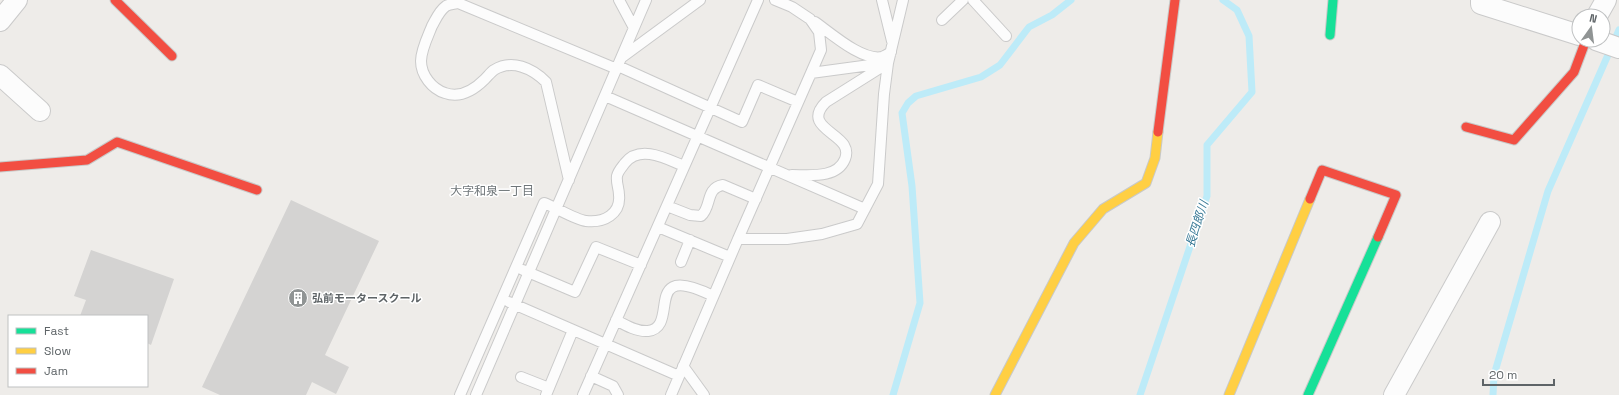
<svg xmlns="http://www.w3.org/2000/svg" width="1619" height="395" font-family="'Space Grotesk','Noto Sans JP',sans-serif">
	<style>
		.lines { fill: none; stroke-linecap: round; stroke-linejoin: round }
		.stream { stroke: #bdebf8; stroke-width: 7 }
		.building { fill: #d4d3d2 }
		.lane-casing { stroke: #cacaca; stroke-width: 12 }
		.street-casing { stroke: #cacaca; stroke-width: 22 }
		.fast-casing { stroke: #c8c9c8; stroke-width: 11 }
		.slow-casing { stroke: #c8c9c8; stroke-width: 11 }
		.jam-casing { stroke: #c8c9c8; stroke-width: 11 }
		.lane { stroke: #fcfcfc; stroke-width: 10 }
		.street { stroke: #fcfcfc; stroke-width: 20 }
		.fast { stroke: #16e098; stroke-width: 9 }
		.slow { stroke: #ffcf43; stroke-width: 9 }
		.jam { stroke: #f24e42; stroke-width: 9 }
		.labels { text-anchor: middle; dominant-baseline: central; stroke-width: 3; stroke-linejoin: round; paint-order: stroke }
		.poi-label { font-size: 11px; font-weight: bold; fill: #5e6467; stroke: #fff; text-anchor: start }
		.neighbourhood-label { font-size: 12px; fill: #6f7679; stroke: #fff }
		.water-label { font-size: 12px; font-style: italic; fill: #3b7b97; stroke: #fff }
	</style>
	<rect width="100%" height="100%" fill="#eeece9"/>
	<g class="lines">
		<path class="stream" d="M 893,395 L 920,303 L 912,186 L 902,113 L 908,103 L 916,96 L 981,77 L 1000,65 L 1029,27 L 1052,15 L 1071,0
			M 1140,395 L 1207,196 L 1207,145 L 1252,92 L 1249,36 L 1237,10 L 1223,0
			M 1493,395 L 1494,375 L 1548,191 L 1619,30"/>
	</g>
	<path class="building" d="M 291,200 L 379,241 L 325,355 L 349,367 L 336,394 L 312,382 L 306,395 L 220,395 L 202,387 Z
		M 91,250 L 174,279 L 151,345 L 147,343 L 147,316 L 80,316 L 86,300 L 74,296 Z"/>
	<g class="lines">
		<g class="lane-casing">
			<path id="lane" d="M 619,0 L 634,28
				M 775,0 L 792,7 L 810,19 L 819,32 L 821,50 L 811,73 L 885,63
				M 882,0 L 892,41
				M 973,0 L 1006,36
				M 942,20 L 963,0
				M 815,22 C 832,34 862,61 882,57 C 885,56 888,54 891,52
				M 621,58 L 700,0
				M 618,66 L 742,122 L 758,85 L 798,102
				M 605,96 L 865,209
				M 792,175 C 809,175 837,179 845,159 C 847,154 847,150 844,145 C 835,131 804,124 826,102 L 888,63
				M 569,180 L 546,82 C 532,68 512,59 494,70 C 491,72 488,76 485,79 C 475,89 461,99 445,93 C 432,89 421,75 421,61 C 421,50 428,36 432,26 C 436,19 439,11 446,6 C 449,4 454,4 458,3 L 617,69
				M 667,206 L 690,215 L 701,216 C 712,207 705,188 723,185 L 756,199
				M 658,227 L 730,257
				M 738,239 L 811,73
				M 681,262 L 690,240
				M 523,270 L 575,292 L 596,247 L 641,265
				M 509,302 L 679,376
				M 616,320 C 625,325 637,332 648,331 C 681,327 640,260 713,296
				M 683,366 L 704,395
				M 591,376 L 613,386 L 618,395
				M 521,377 L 549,388
				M 460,395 L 544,203 C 555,207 576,220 586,221 C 604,223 621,214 619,195 C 619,188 616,183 617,176 C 618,171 622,167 625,163 C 640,144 667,159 684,166
				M 476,395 L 646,0
				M 546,395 L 573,330
				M 583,395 L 758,0
				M 671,395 L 738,239 L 787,239 L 822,234 L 857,224 L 878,184 L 884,94 L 888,63 L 903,0"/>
		</g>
		<g class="street-casing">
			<path id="street" d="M 1481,0 L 1481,4 L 1579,35
				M 1597,16 L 1606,0
				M 0,21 L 17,0
				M 1596,40 L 1619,48
				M 0,75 L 40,111
				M 1394,395 L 1490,222"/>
		</g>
		<g class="fast-casing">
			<path id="fast" d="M 1330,35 L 1333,0
				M 1308,395 L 1378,237"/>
		</g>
		<g class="slow-casing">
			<path id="slow" d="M 995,395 L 1074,243 L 1103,209 L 1146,183 L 1155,158 L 1158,132
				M 1229,395 L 1310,199"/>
		</g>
		<g class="jam-casing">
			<path id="jam" d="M 115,0 L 172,56
				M 1466,127 L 1514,140 L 1574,72 L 1586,40
				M 1158,132 L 1175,0
				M 0,167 L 87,160 L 117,142 L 257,190
				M 1310,199 L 1322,170 L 1396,195 L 1378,237"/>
		</g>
		<use href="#lane" class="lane"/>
		<use href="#street" class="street"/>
		<use href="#fast" class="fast"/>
		<use href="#slow" class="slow"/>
		<use href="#jam" class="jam"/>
	</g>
	<defs>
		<g id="building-disc" transform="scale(1)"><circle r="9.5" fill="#909494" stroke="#fff"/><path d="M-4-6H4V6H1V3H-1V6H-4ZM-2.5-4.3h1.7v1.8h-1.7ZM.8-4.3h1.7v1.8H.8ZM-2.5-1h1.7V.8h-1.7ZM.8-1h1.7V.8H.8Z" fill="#fff"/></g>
	</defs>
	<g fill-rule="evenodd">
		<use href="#building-disc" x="298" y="298"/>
	</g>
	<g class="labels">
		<g class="poi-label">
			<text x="312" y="298">弘前モータースクール</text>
		</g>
		<g class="neighbourhood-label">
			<text x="492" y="191">大字和泉一丁目</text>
		</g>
		<g class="water-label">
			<text transform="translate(1197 224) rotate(-72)">長四郎川</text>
		</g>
	</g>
	<rect x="8" y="315" width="140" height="72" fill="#ffffff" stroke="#bfc1c2"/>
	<rect x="16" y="328" width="20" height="6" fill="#16e098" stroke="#bfc1c2"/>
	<text x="44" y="335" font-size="12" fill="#5e6467">Fast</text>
	<rect x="16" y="348" width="20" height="6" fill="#ffcf43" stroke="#bfc1c2"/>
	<text x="44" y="355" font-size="12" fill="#5e6467">Slow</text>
	<rect x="16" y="368" width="20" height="6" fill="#f24e42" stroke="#bfc1c2"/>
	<text x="44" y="375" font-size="12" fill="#5e6467">Jam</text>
	<g transform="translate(1591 28) rotate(14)"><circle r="19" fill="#ffffff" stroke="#bfc1c2"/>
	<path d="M0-3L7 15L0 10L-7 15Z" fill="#909494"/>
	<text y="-6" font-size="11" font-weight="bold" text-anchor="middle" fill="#5e6467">N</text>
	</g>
	<path d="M1483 379v6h71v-6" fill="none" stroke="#5e6467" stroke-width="2"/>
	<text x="1489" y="379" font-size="12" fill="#5e6467" stroke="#ffffff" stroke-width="3" paint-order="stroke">20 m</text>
</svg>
